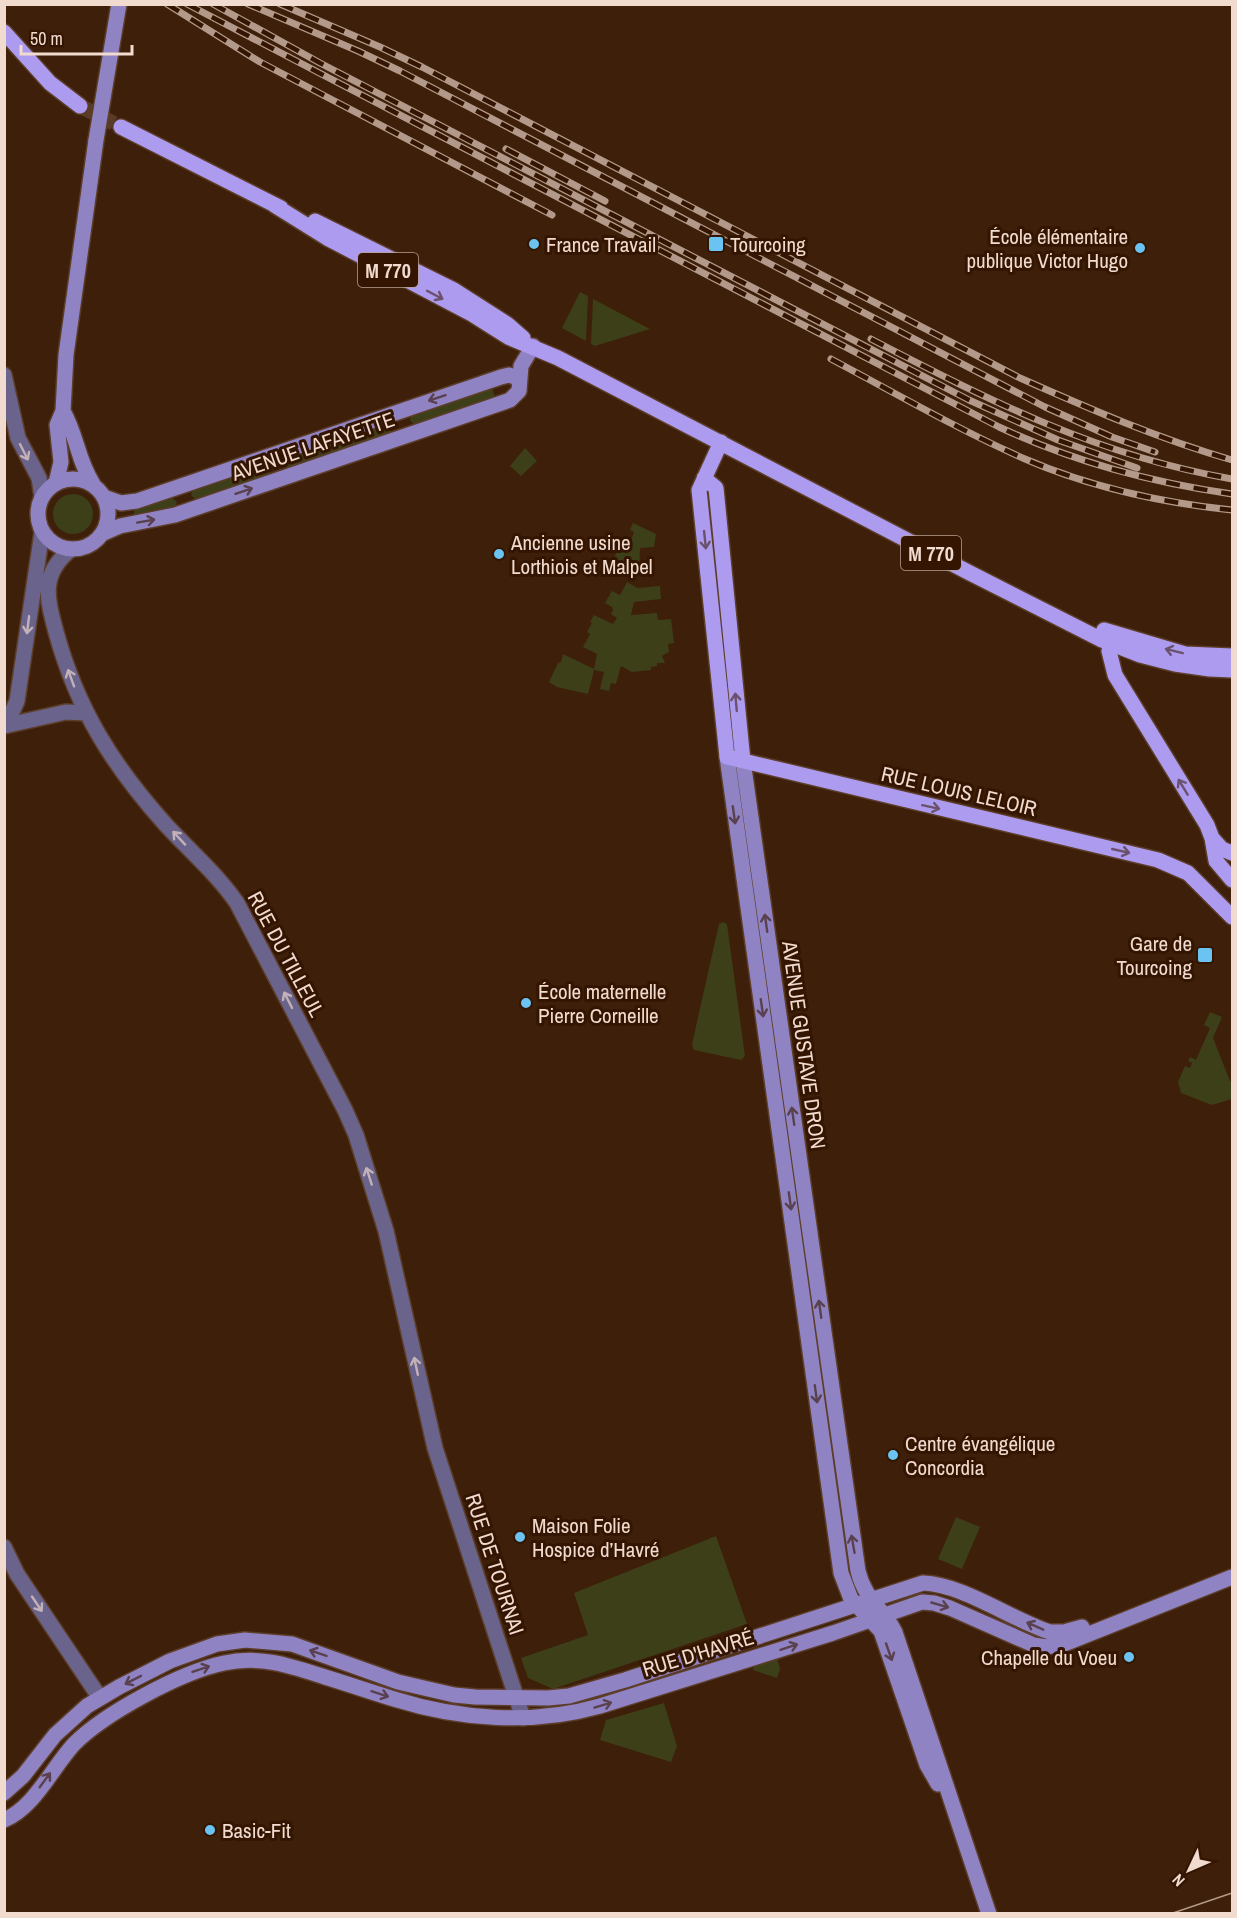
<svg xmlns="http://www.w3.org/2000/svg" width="1237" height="1918" font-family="'Archivo Narrow',sans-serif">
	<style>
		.green { fill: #3d3f19 }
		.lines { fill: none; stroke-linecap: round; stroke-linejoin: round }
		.primary-tunnel { stroke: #593b27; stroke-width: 15; stroke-dasharray: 15 8; stroke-linecap: butt }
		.tertiary-casing { stroke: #5b3d29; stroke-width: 18 }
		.secondary-casing { stroke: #5b3d29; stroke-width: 18 }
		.primary-casing { stroke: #5b3d29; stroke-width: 18 }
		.tertiary { stroke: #6a638b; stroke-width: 15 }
		.secondary { stroke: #9083c3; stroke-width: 15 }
		.primary { stroke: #ad9bef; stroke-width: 15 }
		.tram { stroke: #b29989; stroke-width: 1.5 }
		.rail-casing { stroke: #b29989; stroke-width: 7 }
		.rail { stroke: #341501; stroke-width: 4.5; stroke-dasharray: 14; stroke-linecap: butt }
		.secondary-bridge-casing { stroke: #5b3d29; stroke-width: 18; stroke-linecap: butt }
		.secondary-bridge { stroke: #9083c3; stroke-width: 15 }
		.oneway { stroke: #6a516c }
		.oneway2 { stroke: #59414f }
		.oneway3 { stroke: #c2b1b7 }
		.poi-dot { fill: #6ac3f1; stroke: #341501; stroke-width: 2 }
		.labels { text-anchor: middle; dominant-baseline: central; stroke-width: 6; stroke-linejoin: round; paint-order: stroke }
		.shield { fill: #341501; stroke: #b8a091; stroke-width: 1.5 }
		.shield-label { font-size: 20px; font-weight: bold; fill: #f1dbcf }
		.poi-label { font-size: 21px; fill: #f1dbcf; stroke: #341501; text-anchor: start }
		.street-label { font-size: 21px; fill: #f1dbcf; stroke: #341501 }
	</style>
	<rect width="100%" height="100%" fill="#3e1f09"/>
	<path class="green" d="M 580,292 L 588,296 L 586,341 L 562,328 Z
		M 593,299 L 650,329 L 595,346 L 591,344 Z
		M 491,385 L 496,400 L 415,426 L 410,420 L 412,413 Z
		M 386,423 L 391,428 L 390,434 L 288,468 L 285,465 L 286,456 Z
		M 525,448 L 537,461 L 521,476 L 510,466 Z
		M 264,464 L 270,469 L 269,476 L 197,501 L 191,495 L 193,489 Z
		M53 514a20 20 0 1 1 40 0a20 20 0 1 1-40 0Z
		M 170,496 L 177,502 L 174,509 L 134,517 L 134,507 Z
		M 633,523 L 656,534 L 654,547 L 640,548 L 639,576 L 615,564 L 616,562 L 613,560 L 618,550 L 621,552 L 624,547 L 629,547 L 634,532 L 630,530 Z
		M 627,582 L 637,588 L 660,586 L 661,599 L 634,602 L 631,615 L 657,613 L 658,620 L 671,619 L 674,643 L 668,644 L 669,652 L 662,656 L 665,663 L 657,663 L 657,666 L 651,667 L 651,670 L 632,672 L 621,666 L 616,684 L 611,683 L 609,691 L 600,689 L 604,672 L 594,670 L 588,694 L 557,687 L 549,682 L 558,663 L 561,662 L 563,654 L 594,669 L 597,654 L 583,647 L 590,634 L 587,632 L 592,623 L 590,622 L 594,615 L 613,624 L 617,618 L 611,614 L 613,610 L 612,607 L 605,603 L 612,591 L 620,595 Z
		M 723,922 L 727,924 L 745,1056 L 741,1060 L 694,1050 L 692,1044 L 719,924 Z
		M 1210,1012 L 1222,1017 L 1213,1038 L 1230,1081 L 1232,1083 L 1232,1099 L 1212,1105 L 1181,1093 L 1178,1082 L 1185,1066 L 1190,1068 L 1192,1063 L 1188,1061 L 1190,1057 L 1196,1060 L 1210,1028 L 1204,1025 Z
		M 956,1517 L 980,1527 L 962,1569 L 938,1559 Z
		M 716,1536 L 747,1624 L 553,1689 L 528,1678 L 521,1658 L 588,1635 L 574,1593 Z
		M 777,1658 L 780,1669 L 777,1678 L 753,1670 L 754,1666 Z
		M 664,1703 L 677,1746 L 671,1762 L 600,1740 L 606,1720 Z"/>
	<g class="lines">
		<path class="primary-tunnel" d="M 80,106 L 121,127"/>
		<g class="tertiary-casing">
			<path id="tertiary" d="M 4,375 L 18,438 L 39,478 L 42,497
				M 70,550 C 40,575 47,598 56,632 C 77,709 113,766 166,825 C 190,851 217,874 237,903 L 345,1110 L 356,1135 L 386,1231 L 435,1448 L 523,1718
				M 4,720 L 13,710 L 17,701 L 42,532
				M 4,726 L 66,712 L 86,713
				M 4,1547 L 17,1574 L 100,1698"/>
		</g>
		<g class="secondary-casing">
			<path id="secondary" d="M 63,411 C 77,435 77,459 93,484
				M38 514a35 35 0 1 1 70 0a35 35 0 1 1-70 0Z
				M 56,483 L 61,462 L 57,425 L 63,411 L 66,355 L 96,140
				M 104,497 L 121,503 L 137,501 L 501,377 L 509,375 L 520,379
				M 104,533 L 120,526 L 175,515 L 510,400 L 519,391 L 521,366 L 533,346
				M 727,757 L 841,1573 L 851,1599 L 881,1631 L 927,1765 L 938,1784
				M 743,761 L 858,1571 C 865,1600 883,1608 895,1632 L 989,1914
				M 4,1793 L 23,1776 L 55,1735 L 87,1706 L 119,1687 L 170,1661 L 217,1644 L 245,1640 L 292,1644 L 398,1682 L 454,1695 L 475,1697 L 548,1698 L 569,1696 L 625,1680 L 923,1583 C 962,1584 1012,1620 1050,1632 L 1064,1632 L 1082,1627
				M 4,1820 C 34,1808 52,1768 74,1744 C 105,1713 181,1672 224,1663 C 261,1655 291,1666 325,1677 C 348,1684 371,1692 394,1699 C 461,1720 533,1725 600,1706 L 833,1633 L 922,1602 L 934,1603 L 950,1608 L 1034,1645 L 1046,1647 L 1064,1644 L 1232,1577"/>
		</g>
		<g class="primary-casing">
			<path id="primary" d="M 4,32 L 50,83 L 80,106
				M 121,127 L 281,208
				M 274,205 L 327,238 L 470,313 L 508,337 L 558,358 L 968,572 L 1102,640 L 1140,655 L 1175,664 L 1210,669 L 1232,670
				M 315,221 L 454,290 L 507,324 L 523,338
				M 721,442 L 699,490 L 727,757 L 1158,860 L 1188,873 L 1232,917
				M 704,478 L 716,488 L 743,761
				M 1104,630 L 1185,654 L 1232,656
				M 1114,633 L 1109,651 L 1115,675 L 1207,825 L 1212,838 L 1216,861 L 1232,880
				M 1212,838 L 1222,849 L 1232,853"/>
		</g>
		<use href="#tertiary" class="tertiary"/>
		<use href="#secondary" class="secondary"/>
		<use href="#primary" class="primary"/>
		<path class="tram" d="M 1170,1914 L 1232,1893"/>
		<g class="rail-casing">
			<path id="rail" d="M 167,4 L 260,62 L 552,215
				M 187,4 L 999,427 C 1075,462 1149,482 1232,494
				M 213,4 L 320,63 L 969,400 L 1058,440 L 1137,468
				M 248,4 L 358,51 L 400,71 L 1045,407 L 1112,437 L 1155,452
				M 280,4 L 380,47 L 422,67 L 1020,378 C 1090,409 1159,439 1232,460
				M 506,149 L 605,201
				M 871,339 C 990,401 1099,456 1232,479
				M 831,359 C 895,393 959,430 1025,459 C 1090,487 1163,503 1232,510"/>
		</g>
		<use href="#rail" class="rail"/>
		<g class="secondary-bridge-casing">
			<path id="secondary-bridge" d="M 96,140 L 119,4"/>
		</g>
		<use href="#secondary-bridge" class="secondary-bridge"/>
	</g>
	<defs><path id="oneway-shaft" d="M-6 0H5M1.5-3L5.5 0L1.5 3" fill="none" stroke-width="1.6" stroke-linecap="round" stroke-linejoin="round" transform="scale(1.5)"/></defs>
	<g class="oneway">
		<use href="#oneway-shaft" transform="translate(435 295) rotate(28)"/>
		<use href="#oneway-shaft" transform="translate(705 540) rotate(84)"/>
		<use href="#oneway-shaft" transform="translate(1174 651) rotate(-166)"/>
		<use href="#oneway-shaft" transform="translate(736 702) rotate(-95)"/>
		<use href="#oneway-shaft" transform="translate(1183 787) rotate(-121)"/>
		<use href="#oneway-shaft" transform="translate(931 807) rotate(12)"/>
		<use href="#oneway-shaft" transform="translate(1121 851) rotate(13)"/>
	</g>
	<g class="oneway2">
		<use href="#oneway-shaft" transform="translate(437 398) rotate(162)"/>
		<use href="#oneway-shaft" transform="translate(244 491) rotate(-19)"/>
		<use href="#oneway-shaft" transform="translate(146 521) rotate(-10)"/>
		<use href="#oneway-shaft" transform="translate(734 815) rotate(82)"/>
		<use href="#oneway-shaft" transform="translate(766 923) rotate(-98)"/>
		<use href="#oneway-shaft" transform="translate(762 1008) rotate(82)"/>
		<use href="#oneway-shaft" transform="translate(793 1116) rotate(-98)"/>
		<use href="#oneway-shaft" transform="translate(790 1201) rotate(82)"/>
		<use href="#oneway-shaft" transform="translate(820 1309) rotate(-98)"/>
		<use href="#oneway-shaft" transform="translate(816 1394) rotate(82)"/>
		<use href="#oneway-shaft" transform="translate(853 1544) rotate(-100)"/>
		<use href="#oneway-shaft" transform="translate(940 1605) rotate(16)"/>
		<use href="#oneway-shaft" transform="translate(1035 1626) rotate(-156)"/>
		<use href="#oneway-shaft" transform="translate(789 1647) rotate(-18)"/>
		<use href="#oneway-shaft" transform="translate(889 1652) rotate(71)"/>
		<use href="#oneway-shaft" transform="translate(318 1653) rotate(-161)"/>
		<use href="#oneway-shaft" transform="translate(201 1669) rotate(-19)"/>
		<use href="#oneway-shaft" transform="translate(133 1680) rotate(153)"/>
		<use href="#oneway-shaft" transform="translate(380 1694) rotate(18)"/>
		<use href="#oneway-shaft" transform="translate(603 1705) rotate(-17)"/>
		<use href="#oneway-shaft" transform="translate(45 1780) rotate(-54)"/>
	</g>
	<g class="oneway3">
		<use href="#oneway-shaft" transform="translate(24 452) rotate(63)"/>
		<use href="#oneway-shaft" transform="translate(28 625) rotate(97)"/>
		<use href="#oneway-shaft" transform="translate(71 678) rotate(-110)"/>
		<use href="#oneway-shaft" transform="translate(179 838) rotate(-133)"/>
		<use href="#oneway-shaft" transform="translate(288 1000) rotate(-117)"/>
		<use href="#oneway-shaft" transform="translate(369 1176) rotate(-108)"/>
		<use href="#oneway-shaft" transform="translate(416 1366) rotate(-102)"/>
		<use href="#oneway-shaft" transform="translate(37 1604) rotate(56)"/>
	</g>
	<g class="poi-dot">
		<circle cx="534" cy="244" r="6"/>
		<rect x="708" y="236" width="16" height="16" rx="3"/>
		<circle cx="1140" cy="248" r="6"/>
		<circle cx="499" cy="554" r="6"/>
		<rect x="1197" y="947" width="16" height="16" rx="3"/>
		<circle cx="526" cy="1003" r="6"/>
		<circle cx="893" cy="1455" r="6"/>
		<circle cx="520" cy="1537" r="6"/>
		<circle cx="1129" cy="1657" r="6"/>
		<circle cx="210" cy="1830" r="6"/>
	</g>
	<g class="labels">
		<g class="shield">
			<rect x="358" y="253" width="60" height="34" rx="4.5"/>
			<rect x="901" y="536" width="60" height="34" rx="4.5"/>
		</g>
		<g class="shield-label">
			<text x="388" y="270">M 770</text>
			<text x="931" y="553">M 770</text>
		</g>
		<g class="poi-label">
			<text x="1128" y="236" text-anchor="end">École élémentaire<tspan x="1128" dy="24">publique Victor Hugo</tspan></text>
			<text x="546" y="244">France Travail</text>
			<text x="730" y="244">Tourcoing</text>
			<text x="511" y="542">Ancienne usine<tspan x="511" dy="24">Lorthiois et Malpel</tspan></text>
			<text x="1192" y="943" text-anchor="end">Gare de<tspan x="1192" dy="24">Tourcoing</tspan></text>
			<text x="538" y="991">École maternelle<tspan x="538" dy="24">Pierre Corneille</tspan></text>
			<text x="905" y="1443">Centre évangélique<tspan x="905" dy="24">Concordia</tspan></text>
			<text x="532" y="1525">Maison Folie<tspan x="532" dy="24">Hospice d’Havré</tspan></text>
			<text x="1117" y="1657" text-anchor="end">Chapelle du Voeu</text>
			<text x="222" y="1830">Basic-Fit</text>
		</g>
		<g class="street-label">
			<text transform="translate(313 446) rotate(-19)">AVENUE LAFAYETTE</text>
			<text transform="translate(959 791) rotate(13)">RUE LOUIS LELOIR</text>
			<text transform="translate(286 954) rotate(62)">RUE DU TILLEUL</text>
			<text transform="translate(804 1045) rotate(82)">AVENUE GUSTAVE DRON</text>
			<text transform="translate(495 1564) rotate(72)">RUE DE TOURNAI</text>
			<text transform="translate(698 1653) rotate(-17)">RUE D'HAVRÉ</text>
		</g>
	</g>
	<rect width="1237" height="1918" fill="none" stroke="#f1dbcf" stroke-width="12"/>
	<g transform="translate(1189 1870) rotate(226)" stroke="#341501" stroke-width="4.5" paint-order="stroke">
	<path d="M0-4.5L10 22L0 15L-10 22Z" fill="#f1dbcf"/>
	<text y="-9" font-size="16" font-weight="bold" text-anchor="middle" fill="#f1dbcf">N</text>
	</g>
	<path d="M21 45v9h111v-9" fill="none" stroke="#f1dbcf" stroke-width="3"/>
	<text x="30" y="45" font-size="18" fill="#f1dbcf" stroke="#341501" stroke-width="4.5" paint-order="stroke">50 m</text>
</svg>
